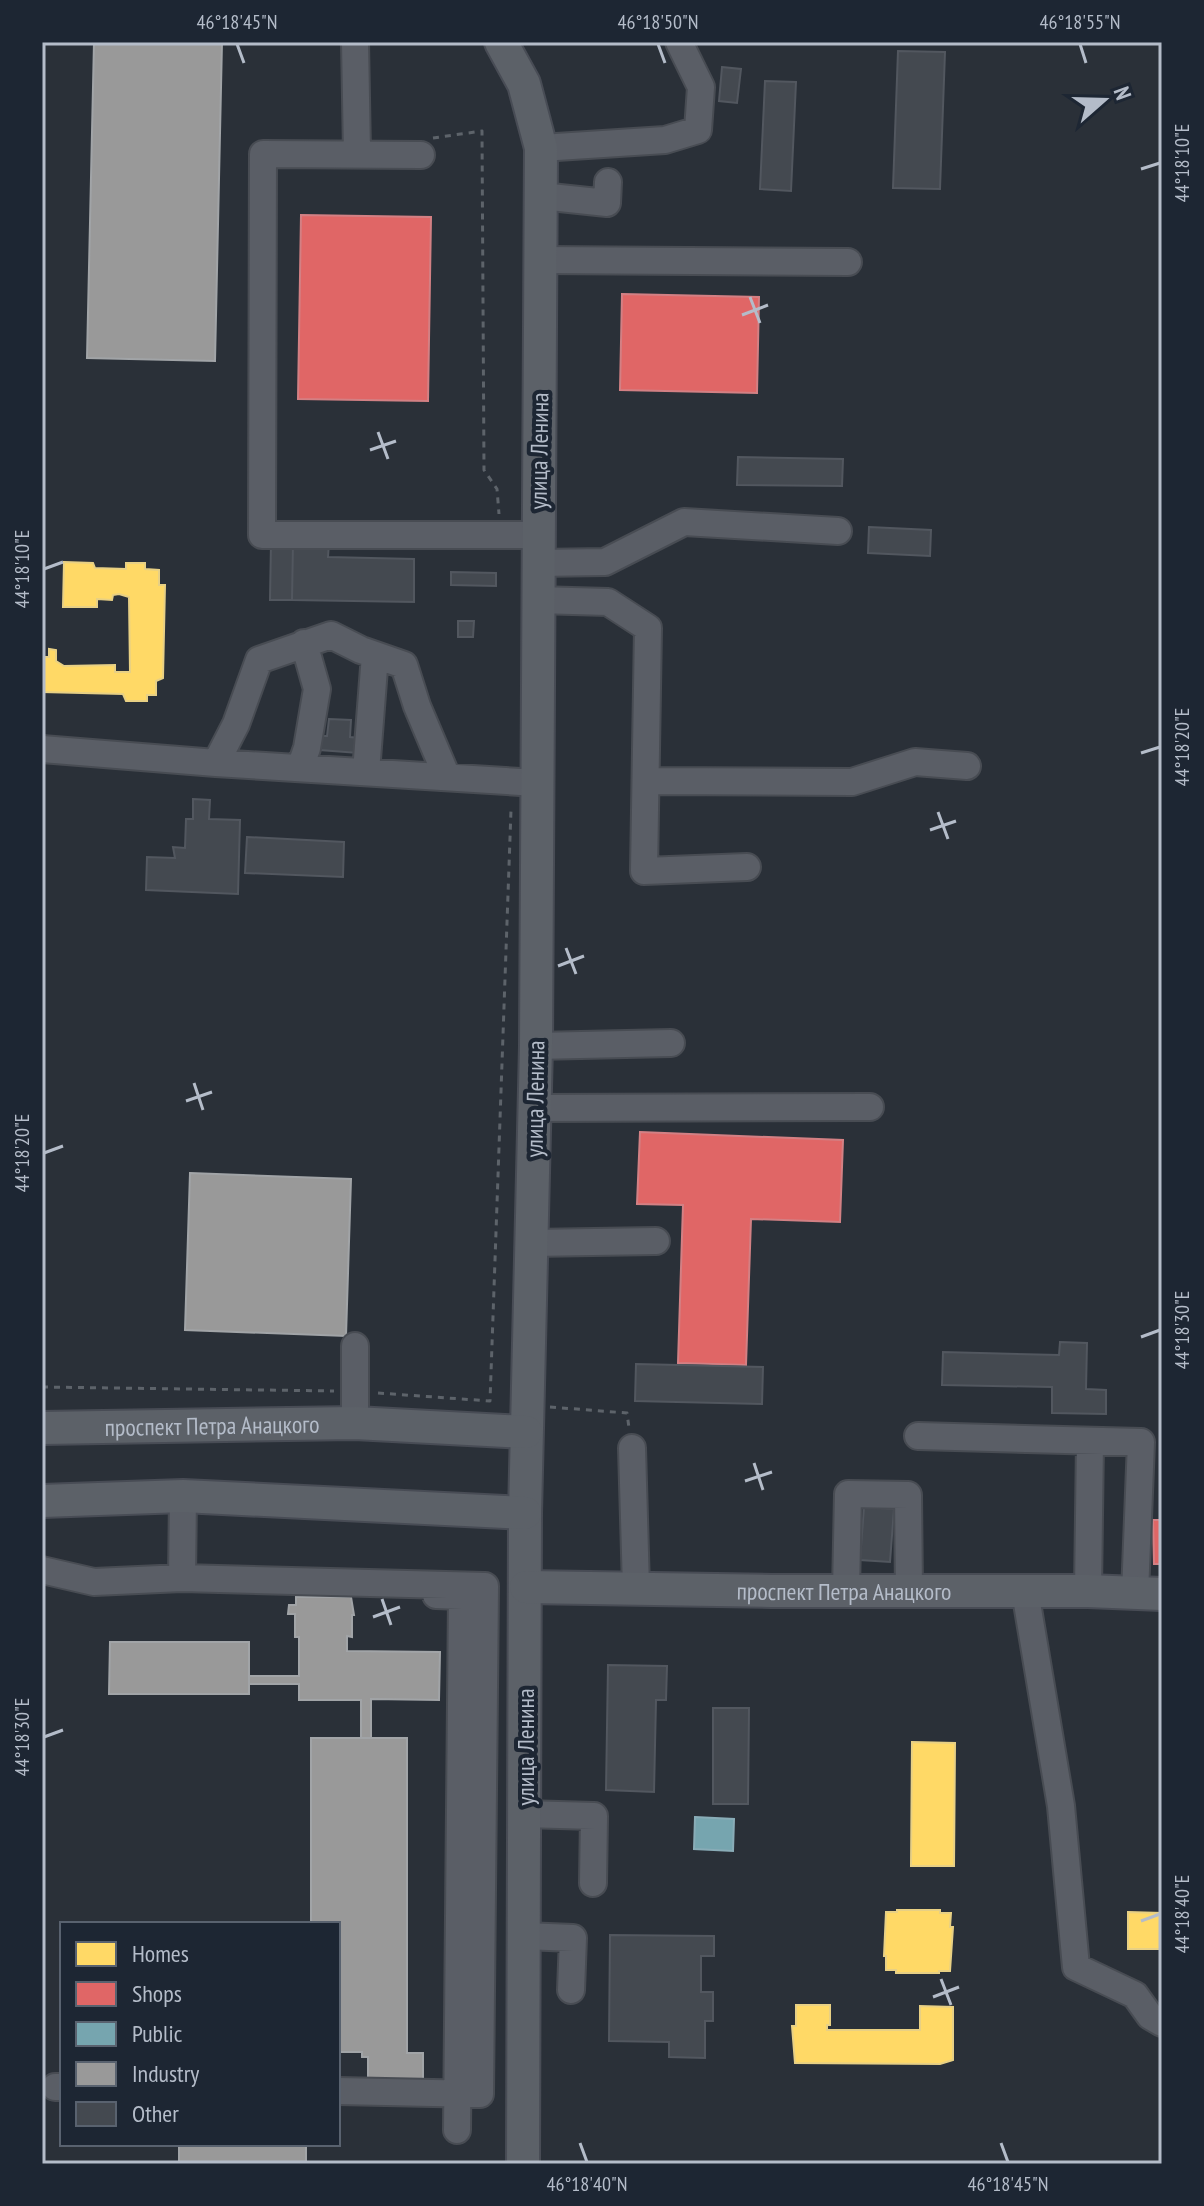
<svg xmlns="http://www.w3.org/2000/svg" width="1204" height="2206" font-family="'PT Sans Narrow',sans-serif">
	<style>
		.homes { fill: #ffd966; stroke: #e8d084; stroke-width: 2 }
		.shops { fill: #e06666; stroke: #d38084; stroke-width: 2 }
		.public { fill: #76a5af; stroke: #89acb7; stroke-width: 2 }
		.industry { fill: #999; stroke: #a1a4a7; stroke-width: 2 }
		.building { fill: #444950; stroke: #52575f; stroke-width: 2 }
		.lines { fill: none; stroke-linecap: round; stroke-linejoin: round }
		.minor-casing { stroke: #484c53; stroke-width: 30 }
		.major-casing { stroke: #484c55; stroke-width: 36 }
		.path { stroke: #5d636a; stroke-width: 3; stroke-dasharray: 6 6; stroke-linecap: butt }
		.minor { stroke: #5a5e66; stroke-width: 26 }
		.major { stroke: #5c6168; stroke-width: 32 }
		.ticks { fill: none; stroke: #b4bcc9; stroke-width: 3 }
		.labels { text-anchor: middle; dominant-baseline: central; stroke-width: 8; stroke-linejoin: round; paint-order: stroke }
		.street-label { font-size: 24px; fill: #b4bcc9; stroke: #1d2633 }
		.neatline { fill: none; stroke: #b4bcc9; stroke-width: 3 }
		.ticks-label { font-size: 20px; text-anchor: middle; fill: #b4bcc9 }
	</style>
	<rect width="100%" height="100%" fill="#2a3038"/>
	<path class="homes" d="M 64,562 L 93,563 L 95,568 L 126,569 L 126,563 L 145,563 L 145,569 L 159,570 L 159,585 L 165,585 L 163,678 L 156,681 L 156,695 L 147,695 L 147,701 L 126,701 L 123,694 L 42,692 L 42,657 L 49,657 L 49,649 L 56,650 L 56,661 L 64,666 L 115,665 L 115,672 L 130,672 L 129,597 L 119,594 L 113,595 L 112,600 L 97,599 L 97,607 L 63,607 Z
		M 912,1742 L 955,1743 L 954,1866 L 911,1866 Z
		M 897,1910 L 940,1910 L 940,1913 L 951,1913 L 950,1927 L 953,1927 L 950,1971 L 939,1971 L 939,1973 L 896,1973 L 896,1970 L 886,1970 L 886,1956 L 884,1956 L 886,1912 L 897,1912 Z
		M 1128,1912 L 1162,1913 L 1162,1949 L 1128,1949 Z
		M 796,2005 L 830,2005 L 830,2025 L 827,2025 L 827,2030 L 920,2030 L 920,2006 L 953,2007 L 953,2060 L 940,2064 L 795,2063 L 792,2026 L 796,2026 Z"/>
	<path class="shops" d="M 301,215 L 431,217 L 428,401 L 298,399 Z
		M 622,294 L 759,297 L 757,393 L 620,390 Z
		M 640,1132 L 843,1140 L 840,1222 L 751,1219 L 746,1365 L 678,1363 L 683,1205 L 637,1204 Z
		M 1153,1520 L 1162,1520 L 1162,1564 L 1154,1564 Z"/>
	<path class="public" d="M 695,1817 L 734,1819 L 733,1851 L 694,1849 Z"/>
	<path class="industry" d="M 94,42 L 222,42 L 215,361 L 87,358 Z
		M 190,1173 L 351,1179 L 346,1336 L 185,1330 Z
		M 296,1597 L 351,1597 L 354,1615 L 352,1615 L 352,1637 L 347,1636 L 347,1651 L 440,1652 L 439,1700 L 371,1699 L 371,1738 L 361,1738 L 361,1700 L 299,1700 L 299,1684 L 249,1684 L 249,1676 L 299,1676 L 299,1637 L 295,1637 L 295,1614 L 288,1614 L 289,1605 L 296,1605 Z
		M 110,1642 L 249,1642 L 249,1694 L 109,1694 Z
		M 311,1738 L 407,1738 L 407,2053 L 423,2053 L 423,2082 L 368,2085 L 368,2057 L 362,2057 L 362,2052 L 338,2052 L 338,1924 L 311,1924 Z
		M 179,2144 L 306,2144 L 306,2164 L 179,2164 Z"/>
	<path class="building" d="M 898,51 L 945,52 L 940,189 L 893,188 Z
		M 722,67 L 741,69 L 737,103 L 719,101 Z
		M 765,81 L 796,82 L 791,191 L 760,189 Z
		M 738,457 L 843,459 L 842,486 L 737,485 Z
		M 869,527 L 931,530 L 930,556 L 868,553 Z
		M 271,542 L 293,543 L 292,600 L 270,600 Z
		M 293,543 L 329,543 L 328,557 L 414,559 L 414,602 L 292,600 Z
		M 451,572 L 496,573 L 496,586 L 451,585 Z
		M 458,621 L 474,621 L 473,637 L 458,637 Z
		M 329,719 L 351,720 L 350,737 L 359,738 L 358,753 L 320,750 L 322,736 L 327,736 Z
		M 193,799 L 210,800 L 209,819 L 240,820 L 238,894 L 146,890 L 147,857 L 175,858 L 173,847 L 185,848 L 186,819 L 193,819 Z
		M 247,837 L 344,842 L 343,877 L 245,873 Z
		M 1060,1342 L 1087,1343 L 1086,1389 L 1106,1390 L 1106,1414 L 1052,1413 L 1052,1387 L 942,1385 L 943,1352 L 1059,1355 Z
		M 636,1364 L 763,1367 L 762,1404 L 635,1401 Z
		M 864,1507 L 894,1509 L 890,1562 L 860,1560 Z
		M 608,1665 L 667,1666 L 666,1700 L 656,1700 L 654,1792 L 606,1790 Z
		M 713,1708 L 749,1708 L 748,1804 L 713,1804 Z
		M 610,1935 L 714,1936 L 714,1956 L 701,1956 L 701,1992 L 713,1992 L 713,2021 L 705,2021 L 705,2058 L 669,2057 L 669,2042 L 609,2041 Z"/>
	<g class="lines">
		<g class="minor-casing">
			<path id="minor" d="M 355,42 L 357,153
				M 541,148 L 665,140 L 698,130 L 701,87 L 679,42
				M 421,155 L 263,154 L 262,535 L 538,535
				M 541,196 L 607,203 L 608,182
				M 541,260 L 848,262
				M 537,563 L 605,562 L 684,522 L 838,531
				M 537,600 L 608,602 L 648,628 L 644,871 L 747,867
				M 42,749 L 216,763 L 537,783
				M 216,763 L 236,724 L 259,660 L 331,635 L 361,650 L 404,665 L 417,706 L 447,777
				M 300,768 L 307,748 L 317,689 L 304,643
				M 366,772 L 375,655
				M 646,781 L 852,782 L 915,762 L 967,766
				M 536,1046 L 671,1043
				M 535,1108 L 870,1107
				M 531,1243 L 656,1241
				M 355,1423 L 355,1346
				M 918,1436 L 1141,1442 L 1135,1594
				M 632,1448 L 636,1588
				M 42,1570 L 94,1582 L 182,1578 L 485,1586 L 480,2094 L 338,2091
				M 182,1578 L 183,1496
				M 846,1591 L 848,1494 L 908,1495 L 909,1591
				M 1025,1591 L 1061,1806 L 1076,1967 L 1135,1995 L 1150,2016 L 1162,2023
				M 1088,1591 L 1090,1441
				M 436,1595 L 462,1596 L 457,2130
				M 524,1814 L 594,1816 L 593,1883
				M 524,1936 L 573,1938 L 571,1990
				M 55,2087 L 62,2087"/>
		</g>
		<g class="major-casing">
			<g id="major">
				<path d="M 501,42 L 524,84 L 541,148 L 536,1046 L 525,1513 L 523,2164"/>
				<path id="s1" d="M 42,1428 L 355,1423 L 526,1432"/>
				<path d="M 42,1501 L 183,1496 L 525,1513"/>
				<path id="s2" d="M 526,1587 L 772,1591 L 1088,1591 L 1162,1594"/>
			</g>
		</g>
		<path class="path" d="M 433,138 L 482,131 L 484,470 L 497,489 L 499,514
			M 42,1387 L 334,1391
			M 378,1393 L 490,1401 L 511,810
			M 550,1407 L 627,1413 L 629,1428"/>
		<use href="#minor" class="minor"/>
		<use href="#major" class="major"/>
	</g>
	<path class="ticks" d="M 237,44 L 244,63M 658,44 L 665,63M 1080,44 L 1086,63M 1141,169 L 1160,163M 750,297 L 760,323M 742,315 L 768,305M 378,432 L 388,459M 370,450 L 396,441M 44,569 L 63,562M 1141,753 L 1160,747M 938,812 L 948,839M 930,830 L 956,821M 566,948 L 576,974M 558,966 L 584,956M 194,1083 L 203,1110M 186,1101 L 212,1092M 44,1153 L 63,1146M 1141,1337 L 1160,1330M 754,1463 L 763,1490M 745,1481 L 772,1472M 382,1599 L 391,1625M 373,1617 L 400,1607M 44,1737 L 63,1730M 1141,1921 L 1160,1914M 941,1979 L 951,2005M 933,1997 L 959,1987M 580,2143 L 587,2162M 1001,2143 L 1008,2162"/>
	<g class="labels">
		<g class="street-label">
			<text transform="translate(539 451) rotate(-89)">улица Ленина</text>
			<text transform="translate(535 1099) rotate(-89)">улица Ленина</text>
			<text stroke="none"><textPath href="#s1" startOffset="170">проспект Петра Анацкого</textPath></text>
			<text stroke="none"><textPath href="#s2" startOffset="318">проспект Петра Анацкого</textPath></text>
			<text transform="translate(525 1747) rotate(-90)">улица Ленина</text>
		</g>
	</g>
	<rect width="1204" height="2206" fill="none" stroke="#1d2633" stroke-width="88"/>
	<rect x="60" y="1922" width="280" height="224" fill="#1d2633" stroke="#59626f" stroke-width="2"/>
	<rect x="76" y="1942" width="40" height="24" fill="#ffd966" stroke="#59626f" stroke-width="2"/>
	<text x="132" y="1962" font-size="24" fill="#b4bcc9">Homes</text>
	<rect x="76" y="1982" width="40" height="24" fill="#e06666" stroke="#59626f" stroke-width="2"/>
	<text x="132" y="2002" font-size="24" fill="#b4bcc9">Shops</text>
	<rect x="76" y="2022" width="40" height="24" fill="#76a5af" stroke="#59626f" stroke-width="2"/>
	<text x="132" y="2042" font-size="24" fill="#b4bcc9">Public</text>
	<rect x="76" y="2062" width="40" height="24" fill="#999999" stroke="#59626f" stroke-width="2"/>
	<text x="132" y="2082" font-size="24" fill="#b4bcc9">Industry</text>
	<rect x="76" y="2102" width="40" height="24" fill="#444950" stroke="#59626f" stroke-width="2"/>
	<text x="132" y="2122" font-size="24" fill="#b4bcc9">Other</text>
	<g transform="translate(1104 100) rotate(70)" stroke="#1d2633" stroke-width="6" paint-order="stroke">
	<path d="M0-6L14 30L0 20L-14 30Z" fill="#b4bcc9"/>
	<text y="-12" font-size="22" font-weight="bold" text-anchor="middle" fill="#b4bcc9">N</text>
	</g>
	<rect x="44" y="44" width="1116" height="2118" class="neatline"/>
	<g class="ticks-label">
		<text x="237" y="29">46°18'45"N</text>
		<text x="658" y="29">46°18'50"N</text>
		<text x="1080" y="29">46°18'55"N</text>
		<text transform="translate(1182 163) rotate(-90)" y="7">44°18'10"E</text>
		<text transform="translate(22 569) rotate(-90)" y="7">44°18'10"E</text>
		<text transform="translate(1182 747) rotate(-90)" y="7">44°18'20"E</text>
		<text transform="translate(22 1153) rotate(-90)" y="7">44°18'20"E</text>
		<text transform="translate(1182 1330) rotate(-90)" y="7">44°18'30"E</text>
		<text transform="translate(22 1737) rotate(-90)" y="7">44°18'30"E</text>
		<text transform="translate(1182 1914) rotate(-90)" y="7">44°18'40"E</text>
		<text x="587" y="2191">46°18'40"N</text>
		<text x="1008" y="2191">46°18'45"N</text>
	</g>
</svg>
